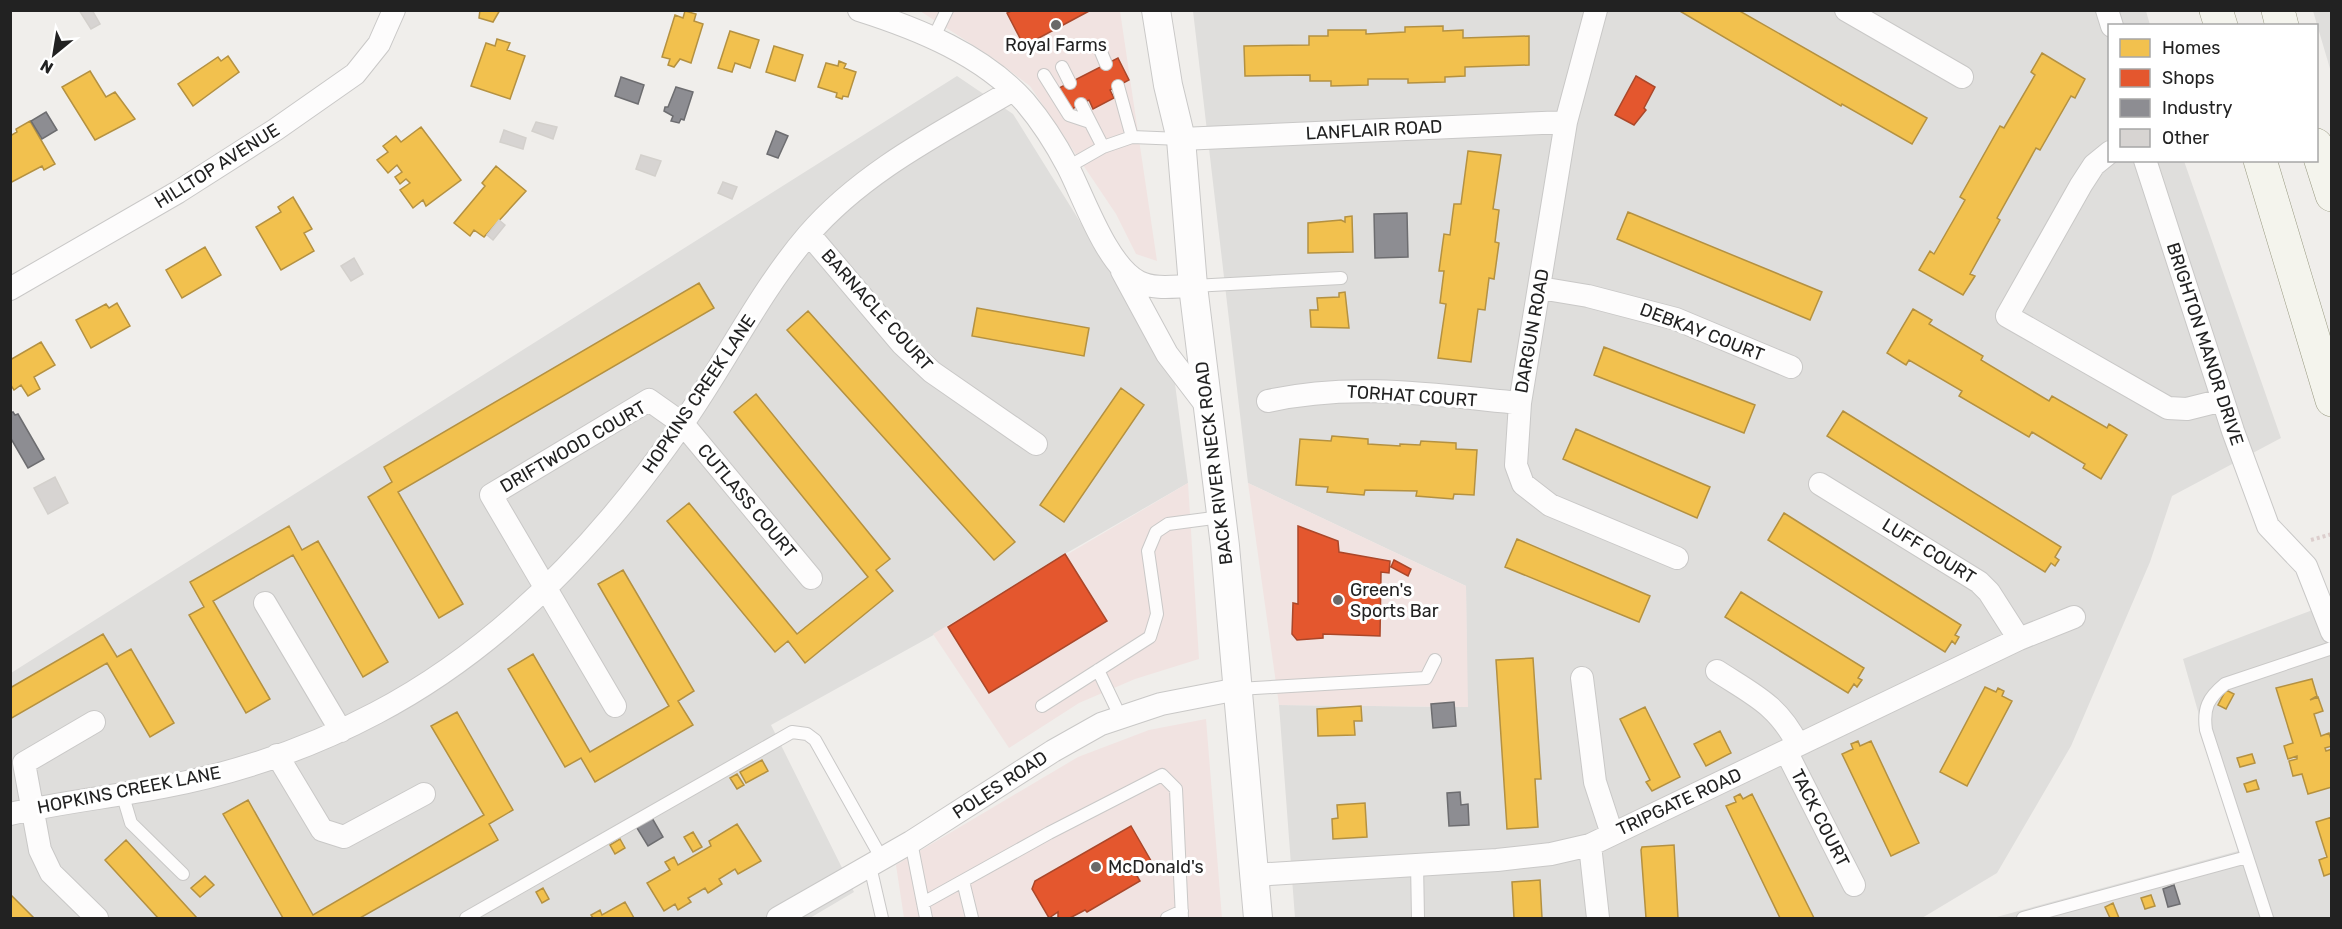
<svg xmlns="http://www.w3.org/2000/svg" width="2342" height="929" font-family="Rubik,sans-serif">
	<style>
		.residential { fill: #dfdedc }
		.commercial { fill: #f1e3e1 }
		.homes { fill: #f2c14e; stroke: #b49141; stroke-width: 1.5 }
		.shops { fill: #e4572e; stroke: #aa472a; stroke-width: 1.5 }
		.industry { fill: #8d8d92; stroke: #6d6d70; stroke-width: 1.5 }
		.building { fill: #d7d4d2; stroke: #d3d0cc; stroke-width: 1.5 }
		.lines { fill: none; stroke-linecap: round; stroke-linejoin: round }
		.service-casing { stroke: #c9c8c7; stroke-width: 14 }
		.minor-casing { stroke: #c9c8c7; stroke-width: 24 }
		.tertiary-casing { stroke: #c9c8c7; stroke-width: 30 }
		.secondary-casing { stroke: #999a82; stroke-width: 34 }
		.path { stroke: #dccecd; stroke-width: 4; stroke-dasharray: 3 3; stroke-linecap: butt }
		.service { stroke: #fdfcfc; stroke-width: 12 }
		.minor { stroke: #fdfcfc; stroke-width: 22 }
		.tertiary { stroke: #fdfcfc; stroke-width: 28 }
		.secondary { stroke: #f4f4ed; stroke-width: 33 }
		.poi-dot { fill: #6a6968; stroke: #fff; stroke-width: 2 }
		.labels { text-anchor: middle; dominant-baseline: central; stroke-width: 6; stroke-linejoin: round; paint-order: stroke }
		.poi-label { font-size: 18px; fill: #222; stroke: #fff; text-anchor: start }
		.street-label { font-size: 18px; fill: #222; stroke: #fff }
	</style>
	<rect width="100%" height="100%" fill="#f0eeeb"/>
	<path class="residential" d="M 1193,11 L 2146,11 L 2150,25 L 2110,26 L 2110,160 L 2184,161 L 2281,438 L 2172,496 L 2150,562 L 2071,746 L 1997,873 L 1922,918 L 1295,918 L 1279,705 L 1467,707 L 1466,586 L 1248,483 Z
		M 2313,11 L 2331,11 L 2331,72 Z
		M 957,76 L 1013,114 L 1133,307 L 1172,361 L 1188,483 L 1065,554 L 948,627 L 771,725 L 854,892 L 810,918 L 11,918 L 11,673 Z
		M 2318,608 L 2332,651 L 2331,918 L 1993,918 L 2238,851 L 2183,659 Z"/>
	<path class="commercial" d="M 920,11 L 1120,11 L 1157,261 L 1136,254 L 1116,214 L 1030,86 L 993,58 Z
		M 1188,483 L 1199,659 L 1135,679 L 1079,703 L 1009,748 L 933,634 Z
		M 1248,483 L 1466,586 L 1468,707 L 1279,705 Z
		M 1206,719 L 1222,918 L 904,918 L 896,865 L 1078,757 L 1149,730 Z"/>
	<path class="homes" d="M 480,10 L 500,10 L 493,22 L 479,18 Z
		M 1678,10 L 1738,10 L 1927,118 L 1912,144 L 1842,104 L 1841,106 Z
		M 685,11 L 696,14 L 694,21 L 703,24 L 691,63 L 680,59 L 674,67 L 668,65 L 670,59 L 662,57 L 675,15 L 683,18 Z
		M 1443,26 L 1443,31 L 1463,30 L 1463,38 L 1529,36 L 1529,65 L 1465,67 L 1465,76 L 1445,77 L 1445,82 L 1408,83 L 1408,79 L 1368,79 L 1368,85 L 1331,86 L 1331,81 L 1310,81 L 1310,75 L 1245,76 L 1244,46 L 1309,45 L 1309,36 L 1328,36 L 1328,30 L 1366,30 L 1366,34 L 1405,32 L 1405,27 Z
		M 730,31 L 759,40 L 750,68 L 735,63 L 732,72 L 718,68 Z
		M 497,39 L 510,43 L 507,50 L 525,56 L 510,99 L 471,86 L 486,43 L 495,46 Z
		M 774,46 L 803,55 L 795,81 L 766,72 Z
		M 2042,53 L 2085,79 L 2075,98 L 2071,96 L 2040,150 L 2036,148 L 1997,218 L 2000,220 L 1970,274 L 1975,276 L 1963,295 L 1919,270 L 1930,251 L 1934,254 L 1965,200 L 1960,197 L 2000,126 L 2004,128 L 2035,75 L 2031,72 Z
		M 228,56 L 239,72 L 193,106 L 178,84 L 218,57 L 221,61 Z
		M 839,61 L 846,64 L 844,68 L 856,72 L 848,97 L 843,96 L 842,99 L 836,97 L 837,93 L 818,87 L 826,63 L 838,66 Z
		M 90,71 L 106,97 L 115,92 L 135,119 L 95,140 L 62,87 Z
		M 30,121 L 55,164 L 44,170 L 42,166 L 10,183 L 10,136 L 17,132 L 16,129 Z
		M 421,127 L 461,180 L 426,206 L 423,200 L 413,208 L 400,190 L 410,183 L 406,179 L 400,184 L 395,177 L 402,172 L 397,165 L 388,173 L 377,160 L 388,152 L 383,146 L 396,136 L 401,142 Z
		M 1468,151 L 1501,155 L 1493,209 L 1499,210 L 1495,242 L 1499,243 L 1494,279 L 1489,278 L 1485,310 L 1478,309 L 1471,362 L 1438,358 L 1446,304 L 1440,303 L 1444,271 L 1439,271 L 1444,234 L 1450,235 L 1454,204 L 1461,204 Z
		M 496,166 L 526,191 L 484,237 L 474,230 L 470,236 L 454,223 L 485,186 L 482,183 Z
		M 293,197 L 312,229 L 304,233 L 314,251 L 281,270 L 256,227 L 281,212 L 278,207 Z
		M 1628,212 L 1822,292 L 1810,320 L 1617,239 Z
		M 1352,216 L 1353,252 L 1308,253 L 1308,223 L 1341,220 L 1345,222 L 1345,217 Z
		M 205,247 L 221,275 L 182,298 L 166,270 Z
		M 699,283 L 714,308 L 398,492 L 463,604 L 439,618 L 368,497 L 392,482 L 384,467 Z
		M 1345,292 L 1349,328 L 1311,327 L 1310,310 L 1318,310 L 1317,298 L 1339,297 L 1339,293 Z
		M 117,303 L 130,326 L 91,348 L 76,320 L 106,304 L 109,308 Z
		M 977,308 L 1089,328 L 1084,356 L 972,336 Z
		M 1913,309 L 1932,320 L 1929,324 L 1983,356 L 1981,360 L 2049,401 L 2052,396 L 2107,428 L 2109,424 L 2127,435 L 2101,479 L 2083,468 L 2085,464 L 2032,432 L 2029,437 L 1959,396 L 1962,391 L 1909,360 L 1906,365 L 1887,353 Z
		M 808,311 L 1015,542 L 994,560 L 787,330 Z
		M 41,342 L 55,365 L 34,377 L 40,389 L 28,396 L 21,385 L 14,390 L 10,384 L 10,360 Z
		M 1604,347 L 1755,405 L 1744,433 L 1594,375 Z
		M 1121,388 L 1144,405 L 1064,522 L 1040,505 Z
		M 756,394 L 890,559 L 876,570 L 893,591 L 805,663 L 788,641 L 775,652 L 667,521 L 689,503 L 797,634 L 868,577 L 734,412 Z
		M 1843,411 L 2061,547 L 2055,557 L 2059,560 L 2055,566 L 2051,563 L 2045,572 L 1827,436 Z
		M 1576,429 L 1710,487 L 1697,518 L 1563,459 Z
		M 1332,436 L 1368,439 L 1368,444 L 1400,446 L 1400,444 L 1420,445 L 1421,441 L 1456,443 L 1456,449 L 1477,450 L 1474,495 L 1454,494 L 1453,499 L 1416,496 L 1417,491 L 1365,490 L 1364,495 L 1327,492 L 1328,487 L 1296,485 L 1300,439 L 1331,441 Z
		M 1784,513 L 1961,625 L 1955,635 L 1959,637 L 1955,644 L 1952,641 L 1945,652 L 1768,540 Z
		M 289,526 L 302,550 L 318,541 L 388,662 L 363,677 L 293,555 L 213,601 L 270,699 L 246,713 L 189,615 L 204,607 L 190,582 Z
		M 1517,539 L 1650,596 L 1639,622 L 1505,567 Z
		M 623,570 L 694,691 L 678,701 L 693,725 L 595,782 L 581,758 L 565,767 L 508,669 L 533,654 L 590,752 L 669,706 L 598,584 Z
		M 1741,592 L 1864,668 L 1858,678 L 1862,680 L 1857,687 L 1854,684 L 1848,693 L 1725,617 Z
		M 103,634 L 117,657 L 131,649 L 174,723 L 150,737 L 107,663 L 10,719 L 10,688 Z
		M 1533,658 L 1541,779 L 1535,779 L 1538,827 L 1507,829 L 1496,660 Z
		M 2312,679 L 2317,696 L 2310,700 L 2318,697 L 2323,711 L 2314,714 L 2321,736 L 2329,733 L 2332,743 L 2332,746 L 2325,748 L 2326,751 L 2332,749 L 2332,787 L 2308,794 L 2302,774 L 2293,776 L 2289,761 L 2297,759 L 2297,756 L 2288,759 L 2284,746 L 2293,743 L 2276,688 Z
		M 1985,687 L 1996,692 L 1998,688 L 2004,691 L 2002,696 L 2012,701 L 1967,786 L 1940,772 Z
		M 2226,690 L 2234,694 L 2226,709 L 2218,705 Z
		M 1361,706 L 1362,721 L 1354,721 L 1355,735 L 1318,736 L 1317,709 Z
		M 1645,707 L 1680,777 L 1652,791 L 1646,782 L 1650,780 L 1620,719 Z
		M 457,712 L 513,810 L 489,824 L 498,840 L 360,918 L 283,918 L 223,814 L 248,800 L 313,915 L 484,815 L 431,726 Z
		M 1720,731 L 1731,753 L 1706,766 L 1694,744 Z
		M 1858,741 L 1860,746 L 1871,741 L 1919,843 L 1891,856 L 1842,754 L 1853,749 L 1851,744 Z
		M 2252,754 L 2255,763 L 2240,767 L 2237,758 Z
		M 762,760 L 768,771 L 746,783 L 740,772 Z
		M 737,774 L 744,785 L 737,789 L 730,778 Z
		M 2256,780 L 2259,789 L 2247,792 L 2244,784 Z
		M 1740,794 L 1743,799 L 1752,794 L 1814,918 L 1780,918 L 1726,806 L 1736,802 L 1734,797 Z
		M 1365,803 L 1367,837 L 1333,839 L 1332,819 L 1338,818 L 1337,805 Z
		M 2332,817 L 2332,873 L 2324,876 L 2319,860 L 2327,857 L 2316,822 Z
		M 737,824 L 761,861 L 738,874 L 735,869 L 719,879 L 722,884 L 708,893 L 705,888 L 688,898 L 691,902 L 678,910 L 675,904 L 664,911 L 647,883 L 670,870 L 665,862 L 674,857 L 678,865 L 711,846 L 709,841 Z
		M 693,832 L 702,847 L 693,852 L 684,837 Z
		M 620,839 L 625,848 L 615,854 L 610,845 Z
		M 126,840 L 197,918 L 158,918 L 105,860 Z
		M 1674,845 L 1678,918 L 1646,918 L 1641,850 L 1642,847 Z
		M 205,876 L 214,885 L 200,897 L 191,888 Z
		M 1540,880 L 1542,918 L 1514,918 L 1512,882 Z
		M 543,888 L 549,899 L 542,903 L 536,892 Z
		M 10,894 L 34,918 L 10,918 Z
		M 2151,895 L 2155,906 L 2145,909 L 2141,898 Z
		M 625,902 L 634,918 L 593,918 L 591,915 L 600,910 L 602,915 Z
		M 2113,903 L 2119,918 L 2110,918 L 2105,907 Z"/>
	<path class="shops" d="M 1013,10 L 1091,10 L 1024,46 L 1007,13 Z
		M 1118,58 L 1129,80 L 1110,90 L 1114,98 L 1093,109 L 1089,100 L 1070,110 L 1059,88 Z
		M 1636,76 L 1655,87 L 1644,108 L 1646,110 L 1634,125 L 1615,115 Z
		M 1298,526 L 1338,541 L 1339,552 L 1390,561 L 1389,573 L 1381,572 L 1380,636 L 1323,634 L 1323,638 L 1297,640 L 1292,634 L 1293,603 L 1298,604 Z
		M 1065,554 L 1107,621 L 989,693 L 948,627 Z
		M 1394,560 L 1411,569 L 1408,576 L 1391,567 Z
		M 1131,826 L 1154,866 L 1137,876 L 1140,881 L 1087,912 L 1085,910 L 1070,918 L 1058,918 L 1058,912 L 1049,918 L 1032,889 L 1035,881 Z"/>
	<path class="industry" d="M 621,77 L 644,85 L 638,104 L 615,96 Z
		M 676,87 L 693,92 L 684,120 L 681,119 L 679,123 L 671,121 L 673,116 L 664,111 L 665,107 L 668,107 Z
		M 46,112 L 57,130 L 42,139 L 31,121 Z
		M 776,131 L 788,136 L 778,158 L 767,154 Z
		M 1407,213 L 1408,257 L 1375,258 L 1374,214 Z
		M 13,412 L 15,415 L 18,414 L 44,459 L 28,468 L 10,437 L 10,413 Z
		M 1454,702 L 1456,726 L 1433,728 L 1431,704 Z
		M 1460,792 L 1461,805 L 1468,804 L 1469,825 L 1449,826 L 1447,793 Z
		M 652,818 L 663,837 L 648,846 L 637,828 Z
		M 2174,885 L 2180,904 L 2168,907 L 2163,889 Z"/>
	<path class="building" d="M 79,10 L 92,10 L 100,24 L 91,29 Z
		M 536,122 L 557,127 L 553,139 L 532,131 Z
		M 504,130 L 526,138 L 523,149 L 500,142 Z
		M 641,155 L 661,161 L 655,176 L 636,169 Z
		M 723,182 L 737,187 L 732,199 L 718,193 Z
		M 499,220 L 505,225 L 493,240 L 487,235 Z
		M 354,258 L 363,274 L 351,281 L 341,266 Z
		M 55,477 L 68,503 L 48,514 L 34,488 Z"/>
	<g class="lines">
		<g class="service-casing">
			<path id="service" d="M 933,39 L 947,10
				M 1099,47 L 1106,64
				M 1062,67 L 1070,83
				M 1044,75 L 1069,115 L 1090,122
				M 1118,86 L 1132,137
				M 1081,104 L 1103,147
				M 1068,167 L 1103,147 L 1132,137 L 1181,139
				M 1193,286 L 1341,278
				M 1098,670 L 1121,718
				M 1238,689 L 1426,678 L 1435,660
				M 1042,706 L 1150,637 L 1157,614 L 1148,551 L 1156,532 L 1168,524 L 1221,517
				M 122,793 L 131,823 L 183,874
				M 911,842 L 926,918
				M 1417,863 L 1418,918
				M 870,866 L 882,918
				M 963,881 L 972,918
				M 923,903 L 1049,833 L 1162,775 L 1176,789 L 1182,918
				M 466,918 L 792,732 L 807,734 L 815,740 L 882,859
				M 1167,918 L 1182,911
				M 2023,918 L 2247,857
				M 2267,918 L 2206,730 C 2203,708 2208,698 2225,684 L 2332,648"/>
		</g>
		<g class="minor-casing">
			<path id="minor" d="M 859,10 C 919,29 983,55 1025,102 C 1042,122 1056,144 1068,167 C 1084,198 1107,266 1139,282 C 1155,290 1176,286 1193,286
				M 1596,10 L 1566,122 L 1520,403 L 1516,465 L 1523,484 L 1550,505 L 1677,558
				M 1846,10 L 1962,77
				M 2107,10 L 2112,26
				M 1181,139 L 1566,122
				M 2110,152 L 2094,165 L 2081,185 L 2007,316 L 2168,408 L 2187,409 L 2223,400
				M 2145,160 L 2233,431 L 2268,526 L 2306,566 L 2332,632
				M 809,234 L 902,344 L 932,372 L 1036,444
				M 1122,271 L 1167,354 L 1209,409
				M 1540,288 L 1588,296 L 1676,319 L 1791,367
				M 10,289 L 178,192 L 275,130 L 355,74 L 379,44 L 394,10
				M 1268,401 C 1352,382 1435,395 1520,403
				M 1820,484 L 1979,582 L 1989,592 L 2019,639
				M 265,603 L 341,731
				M 1717,671 C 1754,695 1778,705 1798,745
				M 1582,678 L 1595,782 L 1612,834
				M 615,706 L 491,495 L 649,400 L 683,424 L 811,578
				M 94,722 L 24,763 L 40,850 L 51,873 L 97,918
				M 1786,751 L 1854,885
				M 277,755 L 322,830 L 344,837 L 424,794
				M 10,814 C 61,802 112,797 163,787 C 236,773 310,748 376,713 C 502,647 603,539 683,423 C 726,362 759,292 808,235 C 863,171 942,132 1013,90
				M 1590,845 L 1598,918
				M 1254,875 L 1497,860 L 1551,854 L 1590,845 L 2019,639 L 2074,617
				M 778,918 L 911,842 L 1053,751 L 1101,724 L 1161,704 L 1238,689"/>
		</g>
		<g class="tertiary-casing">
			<path id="tertiary" d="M 1156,10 L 1168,85 L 1181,139 L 1193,286 L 1225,546 L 1258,918"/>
		</g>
		<g class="secondary-casing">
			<path id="secondary" d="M 2216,10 L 2221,26
				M 2278,10 L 2282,26
				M 2316,145 L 2332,195
				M 2260,160 L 2332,400"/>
		</g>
		<path class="path" d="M 2311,540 L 2332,534"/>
		<use href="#service" class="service"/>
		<use href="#minor" class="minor"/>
		<use href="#tertiary" class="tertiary"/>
		<use href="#secondary" class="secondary"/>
	</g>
	<g class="poi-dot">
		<circle cx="1056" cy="25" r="6"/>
		<circle cx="1338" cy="600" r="6"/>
		<circle cx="1096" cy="867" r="6"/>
	</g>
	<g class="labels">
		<g class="poi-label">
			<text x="1056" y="45" text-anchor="middle">Royal Farms</text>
			<text x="1350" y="590">Green's<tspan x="1350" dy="21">Sports Bar</tspan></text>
			<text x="1108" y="867">McDonald's</text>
		</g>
		<g class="street-label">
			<text transform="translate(1374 130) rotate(-3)">LANFLAIR ROAD</text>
			<text transform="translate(217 166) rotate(-32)">HILLTOP AVENUE</text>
			<text transform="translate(877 310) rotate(48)">BARNACLE COURT</text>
			<text transform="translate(1532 331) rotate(-80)">DARGUN ROAD</text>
			<text transform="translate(1702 332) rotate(21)">DEBKAY COURT</text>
			<text transform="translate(2205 344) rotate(72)">BRIGHTON MANOR DRIVE</text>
			<text transform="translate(699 394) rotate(-56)">HOPKINS CREEK LANE</text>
			<text transform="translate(1412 396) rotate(4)">TORHAT COURT</text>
			<text transform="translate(573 447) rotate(-30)">DRIFTWOOD COURT</text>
			<text transform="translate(1214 463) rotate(-97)">BACK RIVER NECK ROAD</text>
			<text transform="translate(747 501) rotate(50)">CUTLASS COURT</text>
			<text transform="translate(1929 551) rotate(32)">LUFF COURT</text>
			<text transform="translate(1000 785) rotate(-33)">POLES ROAD</text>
			<text transform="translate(129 790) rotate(-11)">HOPKINS CREEK LANE</text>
			<text transform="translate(1679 802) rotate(-25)">TRIPGATE ROAD</text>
			<text transform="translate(1820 818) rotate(63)">TACK COURT</text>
		</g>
	</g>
	<rect width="2342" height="929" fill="none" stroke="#222222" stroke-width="24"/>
	<rect x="2108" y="24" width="210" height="138" fill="#ffffff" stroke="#a7a7a7" stroke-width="1.5"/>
	<rect x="2120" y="39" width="30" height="18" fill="#f2c14e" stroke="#a7a7a7" stroke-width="1.5"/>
	<text x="2162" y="54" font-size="18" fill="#222222">Homes</text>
	<rect x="2120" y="69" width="30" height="18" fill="#e4572e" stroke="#a7a7a7" stroke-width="1.5"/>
	<text x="2162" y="84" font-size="18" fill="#222222">Shops</text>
	<rect x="2120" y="99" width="30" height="18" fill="#8d8d92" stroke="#a7a7a7" stroke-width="1.5"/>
	<text x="2162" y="114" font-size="18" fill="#222222">Industry</text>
	<rect x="2120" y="129" width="30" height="18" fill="#d7d4d2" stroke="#a7a7a7" stroke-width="1.5"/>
	<text x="2162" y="144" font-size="18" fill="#222222">Other</text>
	<g transform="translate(54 54) rotate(210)" stroke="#ffffff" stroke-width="4.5" paint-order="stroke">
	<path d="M0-4.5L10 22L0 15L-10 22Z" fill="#222222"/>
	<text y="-9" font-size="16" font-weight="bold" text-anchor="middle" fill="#222222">N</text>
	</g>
</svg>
